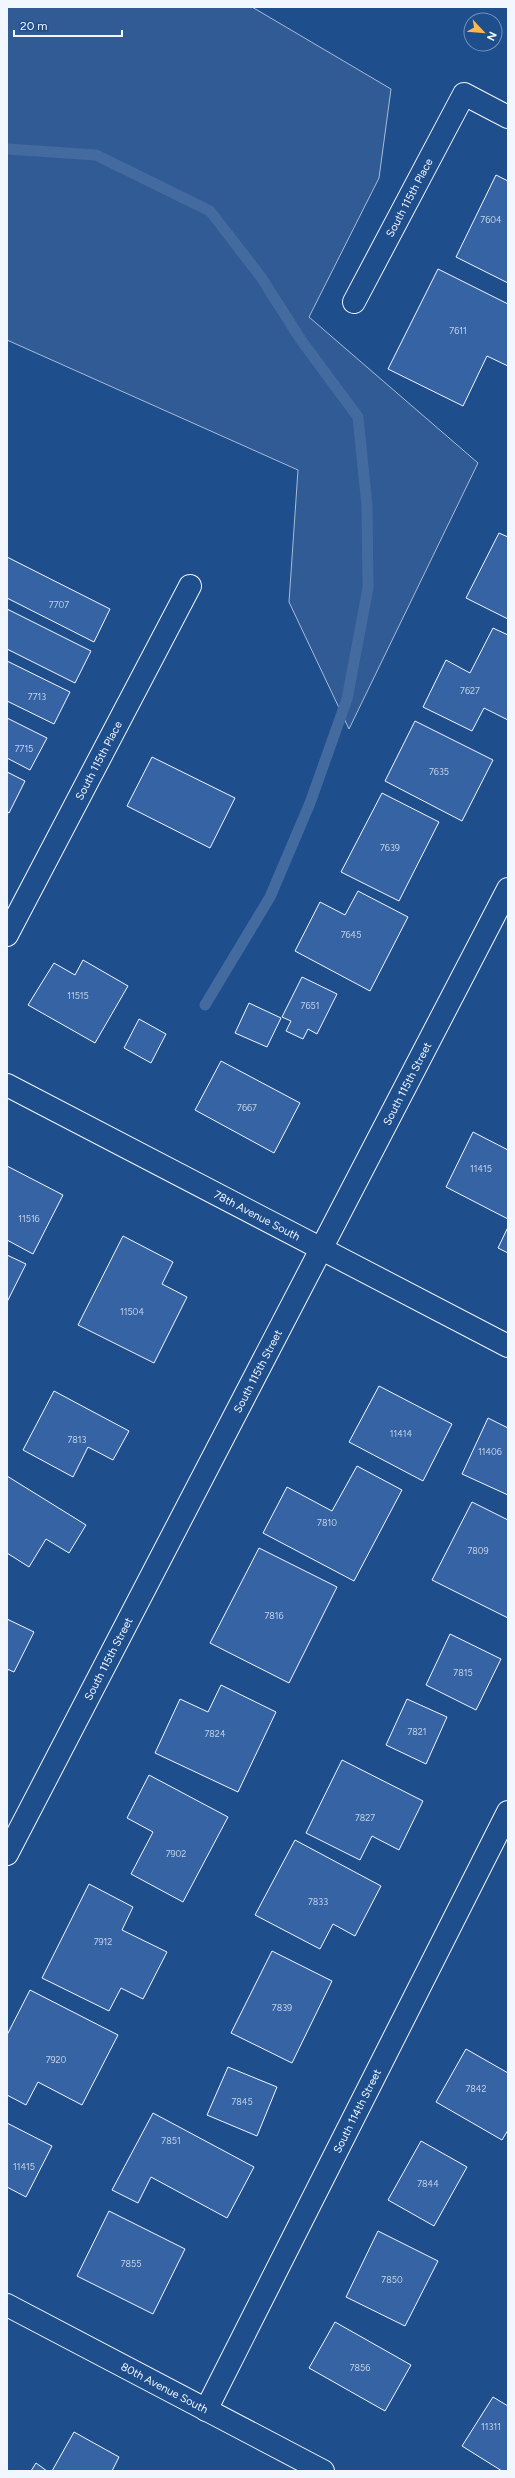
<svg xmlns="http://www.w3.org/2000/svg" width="515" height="2478" font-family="Figtree,sans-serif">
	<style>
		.built { fill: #305b95; stroke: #a8bbd7 }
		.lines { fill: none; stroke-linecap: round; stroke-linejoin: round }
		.stream { stroke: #446ba0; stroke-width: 11 }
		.building { fill: #3563a3; stroke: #f2f6ff }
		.minor-casing { stroke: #f2f6ff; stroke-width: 24 }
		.tertiary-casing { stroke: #f2f6ff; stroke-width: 24 }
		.minor { stroke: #1f4e8c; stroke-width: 22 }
		.tertiary { stroke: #1f4e8c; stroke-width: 22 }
		.labels { text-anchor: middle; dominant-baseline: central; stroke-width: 3; stroke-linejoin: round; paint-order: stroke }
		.number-label { font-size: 9px; fill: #c3d1e8 }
		.street-label { font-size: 11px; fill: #f2f6ff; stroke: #1f4e8c }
	</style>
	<rect width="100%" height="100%" fill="#1f4e8c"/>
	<path class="built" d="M 7,7 L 252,7 L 391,89 L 379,178 L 309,317 L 478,463 L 349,729 L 289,602 L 298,470 L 7,340 Z"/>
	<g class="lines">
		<path class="stream" d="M 7,149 L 96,155 L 210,211 L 261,277 L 301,340 L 358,417 L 367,506 L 368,588 L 347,699 L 310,803 L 270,897 L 205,1005"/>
	</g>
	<path class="building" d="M 496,175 L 508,181 L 508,283 L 456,257 Z
		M 438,269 L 508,304 L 508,366 L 487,356 L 463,406 L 388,369 Z
		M 499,533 L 508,537 L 508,619 L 466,598 Z
		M 7,557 L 110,609 L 94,642 L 7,598 Z
		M 7,609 L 91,651 L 75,683 L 7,649 Z
		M 493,628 L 508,635 L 508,720 L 484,708 L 472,731 L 423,707 L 446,660 L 470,673 Z
		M 7,661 L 70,692 L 54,724 L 7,701 Z
		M 7,718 L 47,738 L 30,770 L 7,758 Z
		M 415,721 L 493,760 L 462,821 L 385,781 Z
		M 152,757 L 235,798 L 210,848 L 127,806 Z
		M 7,772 L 25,781 L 9,813 L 7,812 Z
		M 382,793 L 439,822 L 399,901 L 341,872 Z
		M 358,891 L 408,917 L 370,991 L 295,951 L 320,902 L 345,915 Z
		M 83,960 L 128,986 L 95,1043 L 28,1005 L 54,963 L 75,975 Z
		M 302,977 L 337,994 L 317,1034 L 308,1029 L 303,1039 L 286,1031 L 291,1021 L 282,1017 Z
		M 249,1003 L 281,1018 L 267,1047 L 235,1033 Z
		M 139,1019 L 166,1034 L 151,1063 L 124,1048 Z
		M 221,1061 L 300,1103 L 274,1153 L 195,1110 Z
		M 473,1132 L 508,1150 L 508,1219 L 446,1187 Z
		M 7,1166 L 63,1195 L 33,1254 L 7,1240 Z
		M 508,1227 L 508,1253 L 498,1248 Z
		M 123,1236 L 173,1262 L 162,1284 L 187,1297 L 154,1363 L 78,1325 Z
		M 7,1255 L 26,1264 L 7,1302 Z
		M 379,1386 L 452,1424 L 423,1481 L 349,1442 Z
		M 54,1391 L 129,1431 L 113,1460 L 88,1447 L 73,1477 L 23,1450 Z
		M 488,1418 L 508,1428 L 508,1495 L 462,1474 Z
		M 357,1466 L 402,1490 L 354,1581 L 263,1533 L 287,1487 L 332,1511 Z
		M 7,1476 L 86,1525 L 69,1553 L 46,1539 L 29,1567 L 7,1553 Z
		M 472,1502 L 508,1520 L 508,1618 L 432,1580 Z
		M 259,1548 L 337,1587 L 289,1683 L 210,1643 Z
		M 7,1619 L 34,1632 L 14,1672 L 7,1669 Z
		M 450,1634 L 501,1659 L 476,1710 L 426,1685 Z
		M 221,1685 L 276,1712 L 238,1792 L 155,1753 L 180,1699 L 208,1712 Z
		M 407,1699 L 447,1717 L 426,1764 L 386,1745 Z
		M 342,1760 L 423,1801 L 399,1850 L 372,1836 L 360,1860 L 306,1833 Z
		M 149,1775 L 228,1817 L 183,1902 L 131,1874 L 153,1832 L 127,1818 Z
		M 295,1840 L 381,1886 L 355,1936 L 333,1924 L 320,1949 L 255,1915 Z
		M 89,1884 L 133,1907 L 122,1930 L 167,1952 L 143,1999 L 121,1988 L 109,2011 L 42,1978 Z
		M 272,1951 L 332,1981 L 292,2063 L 231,2033 Z
		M 30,1990 L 118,2035 L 82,2105 L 38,2082 L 26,2105 L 7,2095 L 7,2035 Z
		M 466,2049 L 508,2073 L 508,2130 L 502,2140 L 436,2102 Z
		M 228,2067 L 277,2087 L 257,2136 L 207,2115 Z
		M 153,2113 L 254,2167 L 227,2218 L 151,2177 L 138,2203 L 112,2190 Z
		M 7,2123 L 52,2146 L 26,2197 L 7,2187 Z
		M 421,2141 L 467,2167 L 434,2226 L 388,2200 Z
		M 109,2211 L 185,2249 L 153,2314 L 77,2276 Z
		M 378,2231 L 438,2261 L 405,2326 L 346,2297 Z
		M 335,2322 L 411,2365 L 385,2411 L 309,2368 Z
		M 493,2397 L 508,2406 L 508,2471 L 502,2471 L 462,2446 Z
		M 74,2432 L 119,2457 L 112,2471 L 52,2471 Z
		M 36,2463 L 47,2471 L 31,2471 Z"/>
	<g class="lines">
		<g class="minor-casing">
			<g id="minor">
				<path id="s1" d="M 354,302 L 464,94 L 508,117"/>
				<path id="s2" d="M 7,935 L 190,586"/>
				<path id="s3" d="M 7,1854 L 508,889"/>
				<path id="s4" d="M 7,2305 L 323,2471"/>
				<path id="s5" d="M 206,2410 L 508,1812"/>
			</g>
		</g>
		<g class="tertiary-casing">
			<g id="tertiary">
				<path id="s6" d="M 7,1085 L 508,1346"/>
			</g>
		</g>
		<use href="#minor" class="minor"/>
		<use href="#tertiary" class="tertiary"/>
	</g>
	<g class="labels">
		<g class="number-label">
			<text x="491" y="219">7604</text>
			<text x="458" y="330">7611</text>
			<text x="59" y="604">7707</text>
			<text x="470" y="690">7627</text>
			<text x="37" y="696">7713</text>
			<text x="24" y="748">7715</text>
			<text x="439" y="771">7635</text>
			<text x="390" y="847">7639</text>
			<text x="351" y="934">7645</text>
			<text x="78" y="995">11515</text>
			<text x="310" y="1005">7651</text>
			<text x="247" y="1107">7667</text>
			<text x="481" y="1168">11415</text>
			<text x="29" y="1218">11516</text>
			<text x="132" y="1311">11504</text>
			<text x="401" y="1433">11414</text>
			<text x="77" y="1439">7813</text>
			<text x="490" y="1451">11406</text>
			<text x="327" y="1522">7810</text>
			<text x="478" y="1550">7809</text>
			<text x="274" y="1615">7816</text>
			<text x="463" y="1672">7815</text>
			<text x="417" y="1731">7821</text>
			<text x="215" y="1733">7824</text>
			<text x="365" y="1817">7827</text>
			<text x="176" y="1853">7902</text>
			<text x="318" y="1901">7833</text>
			<text x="103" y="1941">7912</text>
			<text x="282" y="2007">7839</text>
			<text x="56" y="2059">7920</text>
			<text x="476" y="2088">7842</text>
			<text x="242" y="2101">7845</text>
			<text x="171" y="2140">7851</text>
			<text x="24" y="2166">11415</text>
			<text x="428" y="2183">7844</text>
			<text x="131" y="2263">7855</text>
			<text x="392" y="2279">7850</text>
			<text x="360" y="2367">7856</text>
			<text x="491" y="2426">11311</text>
		</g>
		<g class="street-label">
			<text stroke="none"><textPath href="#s1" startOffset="118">South 115th Place</textPath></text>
			<text stroke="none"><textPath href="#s2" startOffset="197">South 115th Place</textPath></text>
			<text stroke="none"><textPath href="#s3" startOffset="868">South 115th Street</textPath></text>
			<text stroke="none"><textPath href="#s6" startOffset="282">78th Avenue South</textPath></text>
			<text stroke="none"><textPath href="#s3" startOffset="544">South 115th Street</textPath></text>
			<text stroke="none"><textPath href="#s3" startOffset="220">South 115th Street</textPath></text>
			<text stroke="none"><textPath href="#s5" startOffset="335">South 114th Street</textPath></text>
			<text stroke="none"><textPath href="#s4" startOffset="178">80th Avenue South</textPath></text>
		</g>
	</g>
	<rect width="515" height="2478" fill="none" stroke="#f2f6ff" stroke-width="16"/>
	<g transform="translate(483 32) rotate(116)"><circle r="19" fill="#1f4e8c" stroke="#7391ba"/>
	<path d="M0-3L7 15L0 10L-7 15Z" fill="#ffb74d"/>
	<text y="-6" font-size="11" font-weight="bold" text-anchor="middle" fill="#f2f6ff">N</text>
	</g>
	<path d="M14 30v6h108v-6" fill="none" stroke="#f2f6ff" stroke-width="2"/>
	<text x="20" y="30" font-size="12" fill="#f2f6ff" stroke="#1f4e8c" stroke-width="3" paint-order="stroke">20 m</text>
</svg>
